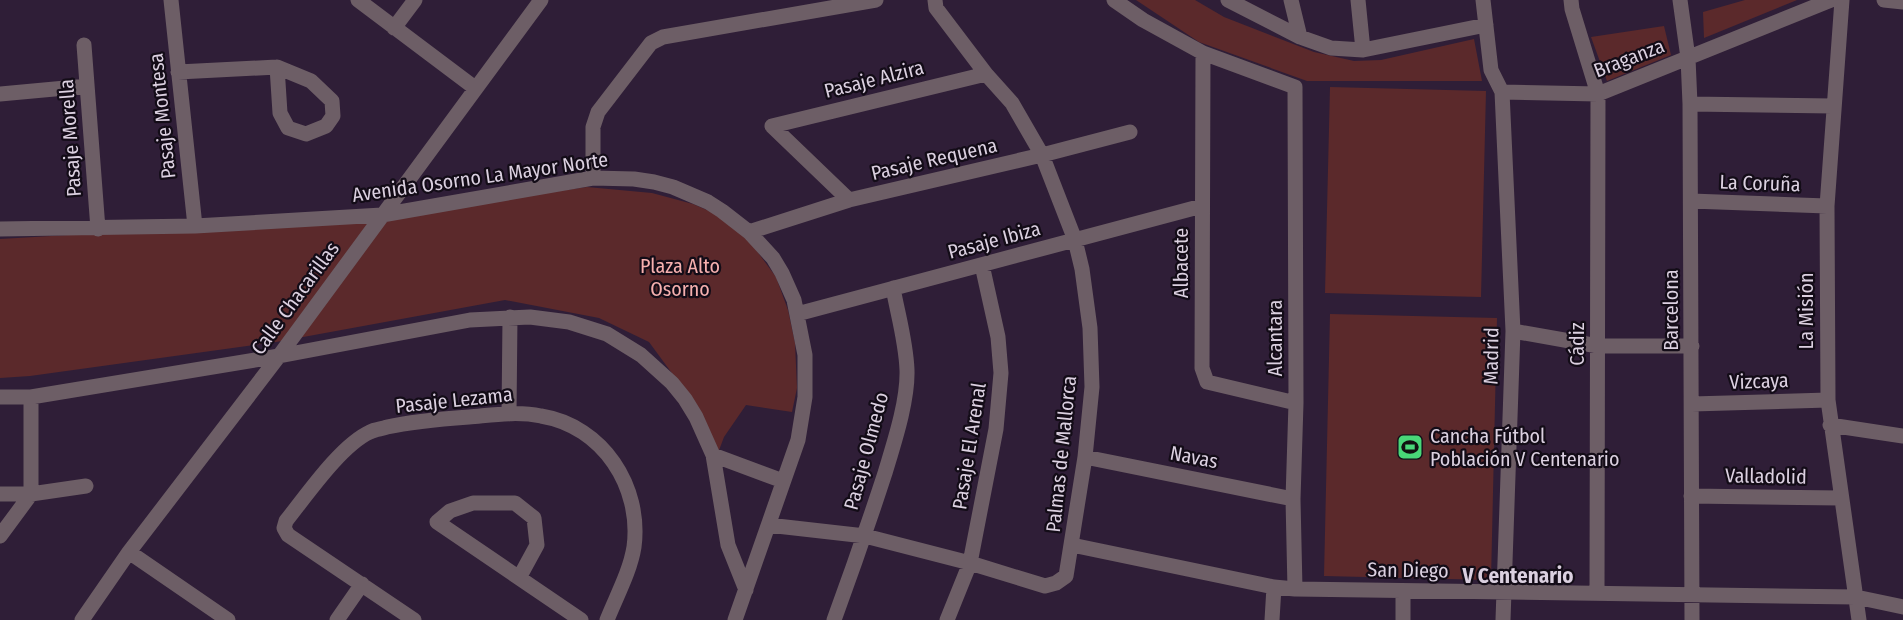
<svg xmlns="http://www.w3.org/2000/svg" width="1903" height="620" font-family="'Fira Sans Condensed',sans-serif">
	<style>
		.green { fill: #5b292b }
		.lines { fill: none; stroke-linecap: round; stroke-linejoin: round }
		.minor { stroke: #6d5e66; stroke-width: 15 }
		.labels { text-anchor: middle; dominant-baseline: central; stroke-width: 4.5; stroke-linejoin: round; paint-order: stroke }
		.street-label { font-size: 20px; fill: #dbd0e0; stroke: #130c17 }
		.park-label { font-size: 20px; fill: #f6b0af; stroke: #130c17 }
		.poi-label { font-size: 20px; fill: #dbd0e0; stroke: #130c17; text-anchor: start }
		.neighbourhood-label { font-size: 21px; font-weight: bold; fill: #dbd0e0; stroke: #130c17 }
	</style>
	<rect width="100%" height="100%" fill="#2f1e37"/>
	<path class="green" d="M 1136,0 L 1195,0 L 1224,17 L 1314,52 L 1354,61 L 1381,60 L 1474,39 L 1482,81 L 1307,81 L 1199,42 Z
		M 1745,0 L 1797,0 L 1704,38 L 1703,12 Z
		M 1664,26 L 1671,55 L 1607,81 L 1591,37 Z
		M 1330,87 L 1486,91 L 1481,297 L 1325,293 Z
		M 587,187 L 652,193 L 693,204 L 723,217 L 748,239 L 776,277 L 788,310 L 795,343 L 797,388 L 792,412 L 746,405 L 724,437 L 718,453 L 674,376 L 649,342 L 599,318 L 505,300 L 276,342 L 30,376 L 0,378 L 0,239 L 378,217 Z
		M 1330,314 L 1497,318 L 1491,580 L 1324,576 Z"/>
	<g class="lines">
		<path class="minor" d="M 171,0 L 195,226
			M 358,0 L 475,88
			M 1114,0 L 1143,20 L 1203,53 L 1295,87 L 1296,403 L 1293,499 L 1295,589
			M 1228,0 L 1300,37 L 1331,48 L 1363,50 L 1486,25
			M 1291,0 L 1300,37
			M 1358,0 L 1363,50
			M 1483,0 L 1491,70 L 1502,92 L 1598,94 L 1831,0
			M 1571,0 L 1572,9 L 1598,94 L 1597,593
			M 1680,0 L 1688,58 L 1690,104 L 1692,620
			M 1842,0 L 1827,206 L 1828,400 L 1859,620
			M 1884,0 L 1903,2
			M 394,28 L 415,0
			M 84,45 L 98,229
			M 1203,53 L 1202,368 L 1207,382 L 1296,403
			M 277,67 L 311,81 L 332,101 L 333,116 L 326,126 L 306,134 L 288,128 L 280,113 Z
			M 178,72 L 277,67
			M 1502,92 L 1513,331 L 1503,620
			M 0,94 L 87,86
			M 1690,104 L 1833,106
			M 772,126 L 986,74
			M 772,126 L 849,200
			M 593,178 L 593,127 L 598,112 L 651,43 L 663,37 L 876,0
			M 1691,201 L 1827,206
			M 0,229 L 195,226 L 382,215 L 593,178 L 634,179 L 654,182 L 673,187 L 708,202 L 722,211 L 749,232 L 773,258 L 782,273 L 794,300 L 805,355 L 805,397 L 798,440 L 735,620
			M 749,232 L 849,200 L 1042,155 L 1130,132
			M 797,314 L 1202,206
			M 1513,331 L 1598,346 L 1692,346
			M 0,397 L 31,397 L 279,356 L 470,320 L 530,317 L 569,322 L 607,334 L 641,355 L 672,383 L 685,399 L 696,417 L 713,455 L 728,545 L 746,590
			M 1692,404 L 1828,400
			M 509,414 L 510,317
			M 1830,425 L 1903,436
			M 713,455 L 783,481
			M 1085,457 L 1293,499
			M 0,494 L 31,494 L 86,486
			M 1691,496 L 1840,498
			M 768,525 L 865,536 L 970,563 L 1045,586 L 1056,583 L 1066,576 L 1085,457 L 1092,387 L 1090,328 L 1082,269 L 1075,240 L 1042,155 L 1012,103 L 986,74 L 936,8 L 935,0
			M 0,536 L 31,494 L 31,397
			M 1072,545 L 1274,587 L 1295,589 L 1856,597 L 1903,607
			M 129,552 L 228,620
			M 519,578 L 537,545 L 534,518 L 515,503 L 473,503 L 450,511 L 437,522 L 581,620
			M 1403,591 L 1403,620
			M 82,620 L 129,552 L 279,356 L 541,0
			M 337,620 L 362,584
			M 414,620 L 288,535 L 284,528 L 286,521 C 306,496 341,445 370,432 C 375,429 382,429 387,427 C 414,421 441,419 469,417 C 493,415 517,411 541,416 C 603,426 642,487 634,547 C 630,572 616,597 607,620
			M 834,620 C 852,571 869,522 885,473 C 894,443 908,401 907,370 C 906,342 898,315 893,288
			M 947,620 L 970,563 L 996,429 L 1001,373 L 998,337 L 982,265
			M 1272,620 L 1274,587"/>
	</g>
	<defs>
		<g id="stadium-square" transform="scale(1.35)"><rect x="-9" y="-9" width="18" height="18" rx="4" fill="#49d778" stroke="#130c17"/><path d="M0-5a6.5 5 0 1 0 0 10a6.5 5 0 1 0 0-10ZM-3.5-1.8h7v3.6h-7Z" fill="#111"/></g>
	</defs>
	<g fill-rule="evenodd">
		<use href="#stadium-square" x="1410" y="447"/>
	</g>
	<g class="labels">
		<g class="street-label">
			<text transform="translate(1629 58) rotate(-21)">Braganza</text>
			<text transform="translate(874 79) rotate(-14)">Pasaje Alzira</text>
			<text transform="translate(162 116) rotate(-96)">Pasaje Montesa</text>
			<text transform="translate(70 138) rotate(-94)">Pasaje Morella</text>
			<text transform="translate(934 159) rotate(-13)">Pasaje Requena</text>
			<text transform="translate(480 177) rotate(-8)">Avenida Osorno La Mayor Norte</text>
			<text transform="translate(1760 183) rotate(2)">La Coruña</text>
			<text transform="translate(994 240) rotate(-15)">Pasaje Ibiza</text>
			<text transform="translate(1181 263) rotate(-90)">Albacete</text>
			<text transform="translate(295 298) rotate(-54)">Calle Chacarillas</text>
			<text transform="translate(1671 310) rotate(-90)">Barcelona</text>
			<text transform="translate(1806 311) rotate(-90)">La Misión</text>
			<text transform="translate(1275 338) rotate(-90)">Alcantara</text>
			<text transform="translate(1577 344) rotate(-90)">Cádiz</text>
			<text transform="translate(1491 356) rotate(-89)">Madrid</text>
			<text transform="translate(1759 381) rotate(-2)">Vizcaya</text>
			<text transform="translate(454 400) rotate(-6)">Pasaje Lezama</text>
			<text transform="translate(969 446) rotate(-81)">Pasaje El Arenal</text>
			<text transform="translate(866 451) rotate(-75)">Pasaje Olmedo</text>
			<text transform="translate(1061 454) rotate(-84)">Palmas de Mallorca</text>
			<text transform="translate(1194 457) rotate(11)">Navas</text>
			<text transform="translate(1766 476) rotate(1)">Valladolid</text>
			<text transform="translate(1408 570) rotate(1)">San Diego</text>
		</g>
		<g class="park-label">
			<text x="680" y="266">Plaza Alto<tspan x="680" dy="23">Osorno</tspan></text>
		</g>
		<g class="poi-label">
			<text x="1430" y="436">Cancha Fútbol<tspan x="1430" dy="23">Población V Centenario</tspan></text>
		</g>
		<g class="neighbourhood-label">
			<text x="1518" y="576">V Centenario</text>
		</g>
	</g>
</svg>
